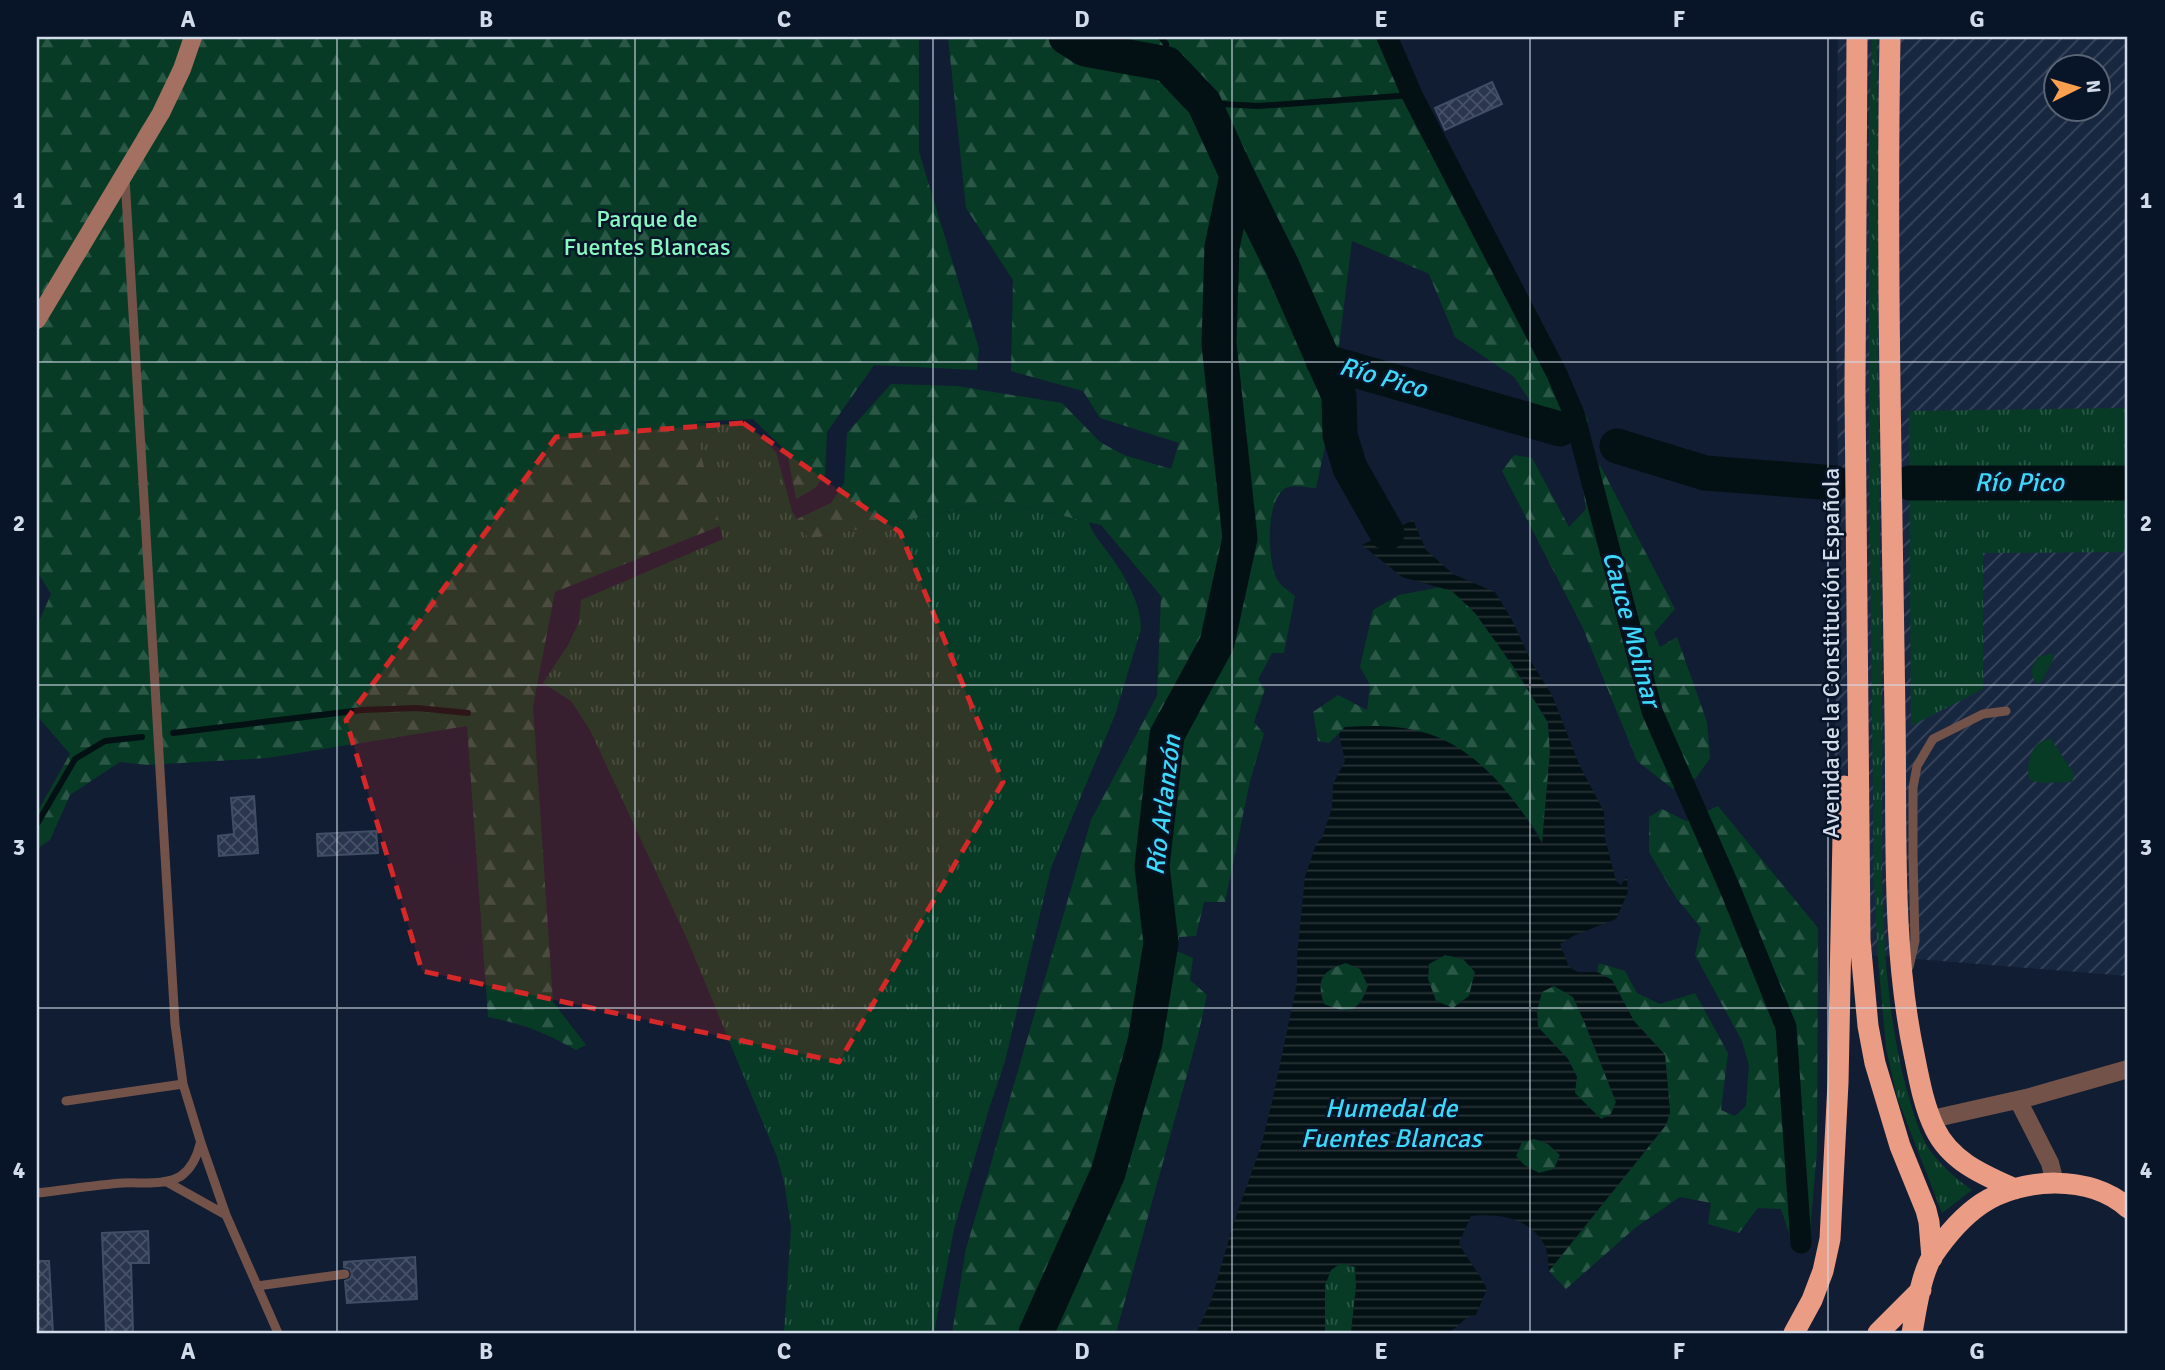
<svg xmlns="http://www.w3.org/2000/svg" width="2165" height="1370" font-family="Signika,sans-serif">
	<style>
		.industrial { fill: url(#industrial-furrows); fill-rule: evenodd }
		.grass { fill: url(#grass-tufts) }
		.forest { fill: url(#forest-firs) }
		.garden { fill: #073b26 }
		.water { fill: url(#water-rules); fill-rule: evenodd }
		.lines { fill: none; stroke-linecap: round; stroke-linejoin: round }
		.stream { stroke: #041114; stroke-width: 6 }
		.canal { stroke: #041114; stroke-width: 21 }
		.river { stroke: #041114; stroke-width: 35 }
		.building { fill: url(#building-cross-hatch); stroke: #404e65; stroke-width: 2 }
		.lane { stroke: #735349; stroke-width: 9 }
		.street { stroke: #735349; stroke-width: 18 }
		.secondary { stroke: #a37061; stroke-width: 18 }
		.highway { stroke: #eb9c84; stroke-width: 21 }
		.marked { fill: #d62828; fill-opacity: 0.2; stroke: #d62828; stroke-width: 5; stroke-dasharray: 14 9; stroke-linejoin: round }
		.grid { fill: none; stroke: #d2dbe9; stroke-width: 2; stroke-opacity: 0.55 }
		.labels { text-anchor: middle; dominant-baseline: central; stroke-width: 5; stroke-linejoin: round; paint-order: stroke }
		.park-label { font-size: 24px; fill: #86f8c0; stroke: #081428 }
		.street-label { font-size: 24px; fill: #d2dbe9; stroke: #081428 }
		.water-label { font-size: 26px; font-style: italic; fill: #3dd9fa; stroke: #081428 }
		.neatline { fill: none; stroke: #d2dbe9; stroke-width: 2.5 }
		.grid-label { font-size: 23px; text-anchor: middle; font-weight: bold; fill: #d2dbe9 }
	</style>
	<defs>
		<pattern id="industrial-furrows" width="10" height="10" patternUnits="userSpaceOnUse" patternTransform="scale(1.75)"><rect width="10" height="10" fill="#182740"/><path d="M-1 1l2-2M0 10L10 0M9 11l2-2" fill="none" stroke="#39465c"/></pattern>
		<pattern id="grass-tufts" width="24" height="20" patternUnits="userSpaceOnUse" patternTransform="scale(1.75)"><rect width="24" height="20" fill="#073b26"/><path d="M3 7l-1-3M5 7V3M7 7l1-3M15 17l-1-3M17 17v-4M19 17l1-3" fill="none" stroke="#2a5746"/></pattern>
		<pattern id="forest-firs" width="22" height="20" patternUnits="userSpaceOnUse" patternTransform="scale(1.75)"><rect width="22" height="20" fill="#073b26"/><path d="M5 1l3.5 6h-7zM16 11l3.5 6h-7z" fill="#2a5746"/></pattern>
		<pattern id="water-rules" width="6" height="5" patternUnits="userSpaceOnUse" patternTransform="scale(1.75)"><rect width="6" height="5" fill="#041114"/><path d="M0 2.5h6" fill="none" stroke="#283336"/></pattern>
		<pattern id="building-cross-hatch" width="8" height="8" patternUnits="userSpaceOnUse" patternTransform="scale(1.75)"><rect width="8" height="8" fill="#29364d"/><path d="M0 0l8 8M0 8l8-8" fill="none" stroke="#475267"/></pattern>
	</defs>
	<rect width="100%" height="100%" fill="#111d32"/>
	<path class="industrial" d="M 1838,37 L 2128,37 L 2128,976 L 1831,952 L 1839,541 L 1835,236 ZM 2056,66 L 2098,66 L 2098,108 L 2056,108 Z"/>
	<path class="grass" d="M 1872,37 L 1877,37 C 1876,258 1879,479 1882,700 C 1884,839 1871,996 1919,1129 C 1929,1156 1950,1174 1972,1190 L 1942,1213 L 1897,1097 L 1886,1048 L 1878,958 L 1874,882 L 1869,461 L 1869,125 Z
		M 2128,408 L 2128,552 L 1983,553 L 1983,689 L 1911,726 L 1909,411 Z
		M 692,422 L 748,426 L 760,436 L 776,452 L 792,511 L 809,539 L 1001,501 L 1089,522 C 1093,536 1101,542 1109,554 C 1124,574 1141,603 1141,629 L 1115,715 L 1051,868 L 1005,1061 L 988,1112 L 954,1229 L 934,1333 L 784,1333 L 791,1227 L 784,1182 L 777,1157 L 688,941 L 590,730 L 571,701 L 543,683 L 568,645 L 579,622 L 581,600 L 723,539 Z
		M 1341,1263 L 1355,1267 L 1356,1286 L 1351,1333 L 1325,1333 L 1325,1285 L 1331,1270 Z"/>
	<path class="forest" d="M 37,37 L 919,37 L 919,152 L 979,349 L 977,370 L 874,365 L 827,432 L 825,475 L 815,488 L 796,499 L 787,452 L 753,419 L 692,422 L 720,526 L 555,592 L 533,706 L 553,1002 L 586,1045 L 576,1050 C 544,1032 524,1024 488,1017 L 467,726 L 267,758 L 147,765 L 120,762 L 70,795 L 50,840 L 37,849 L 37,812 L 70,754 L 39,718 L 37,709 L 37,626 L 51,594 L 37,571 Z
		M 948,37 L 1398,37 L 1416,89 L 1589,422 L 1532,404 L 1514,377 L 1455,337 L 1429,274 L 1352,241 L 1339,345 L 1338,386 L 1316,488 C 1308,488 1296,485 1288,487 C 1264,496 1267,564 1278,581 C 1281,586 1289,591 1295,596 L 1284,653 L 1272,653 L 1258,680 L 1265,689 L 1254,722 L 1264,734 L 1250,781 L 1225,902 L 1204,902 L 1196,936 L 1179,937 L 1177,951 L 1193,958 L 1190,980 L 1207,995 L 1199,1031 L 1116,1333 L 952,1333 L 966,1249 L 1091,820 L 1157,696 L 1161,596 L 1101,525 L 1001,501 L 809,539 L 797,519 L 831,503 L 844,483 L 847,433 L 891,384 L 957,386 L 1062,403 L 1100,442 L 1124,455 L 1171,469 L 1179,443 L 1100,418 L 1083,391 L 1011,371 L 1013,280 L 966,208 Z
		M 1514,455 L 1532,458 L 1569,527 L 1586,509 L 1581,475 L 1600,465 L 1675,609 L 1654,633 L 1660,647 L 1677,637 L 1707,722 L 1710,758 L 1696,778 L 1673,789 L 1637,761 L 1582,626 L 1502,471 Z
		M 1441,587 L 1452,591 L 1476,613 L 1513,666 L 1548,723 L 1550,752 L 1542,845 L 1537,832 L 1520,809 L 1345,727 L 1329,743 L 1318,741 L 1313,712 L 1338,695 L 1367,710 L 1370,685 L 1360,667 L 1373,610 L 1399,595 Z
		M 1718,806 L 1818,928 L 1817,1151 L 1810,1231 L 1790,1236 L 1781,1209 L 1758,1208 L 1739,1233 L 1708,1224 L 1711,1203 L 1680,1197 L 1635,1228 L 1566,1289 L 1549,1271 L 1666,1125 L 1670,1112 L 1665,1055 L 1634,1021 L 1612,980 L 1597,972 L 1599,963 L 1625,971 L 1637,993 L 1660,1004 L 1695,993 L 1728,1053 L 1721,1110 L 1735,1116 L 1746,1106 L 1749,1065 L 1742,1041 L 1695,955 L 1701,928 L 1677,899 L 1649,852 L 1649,817 L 1662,809 L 1686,821 Z
		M 1445,955 L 1463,959 L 1475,972 L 1469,996 L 1453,1008 L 1436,1001 L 1428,979 L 1429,964 Z
		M 1346,963 L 1360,969 L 1368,986 C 1358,1012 1350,1015 1324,1004 C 1315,979 1323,970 1346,963 Z
		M 1554,985 L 1573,997 L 1584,1021 L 1616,1102 L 1611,1114 L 1601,1119 L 1574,1093 L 1577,1077 L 1568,1059 L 1538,1027 L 1537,1011 L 1542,992 Z
		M 1534,1139 L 1548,1144 L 1560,1155 L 1554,1169 L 1539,1173 L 1524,1165 L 1516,1156 L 1522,1142 Z"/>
	<path class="garden" d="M 2049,654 L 2053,654 L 2054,658 L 2041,682 L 2037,684 C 2029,674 2031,667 2038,657 Z
		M 2051,739 L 2074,774 L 2072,782 L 2042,783 L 2029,780 C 2026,763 2030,741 2051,739 Z"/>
	<path class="water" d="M 1413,520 L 1426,550 L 1453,574 L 1495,592 L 1511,618 L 1532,663 L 1552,695 L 1579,764 L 1604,812 L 1605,838 L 1616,881 L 1621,885 L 1627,876 L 1628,892 L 1616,919 L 1573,936 L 1560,944 L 1569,967 L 1578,972 L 1597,972 L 1612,980 L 1634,1021 L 1665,1055 L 1670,1112 L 1666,1125 L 1549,1271 C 1548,1263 1548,1251 1544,1244 C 1529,1218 1499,1213 1471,1216 L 1459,1243 C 1467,1260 1479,1272 1487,1289 L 1476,1315 L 1468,1317 L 1449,1333 L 1351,1333 L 1356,1286 L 1355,1267 L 1341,1263 L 1331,1270 L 1325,1285 L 1325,1333 L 1196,1333 L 1211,1301 L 1234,1222 L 1262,1143 L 1273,1098 L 1297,983 L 1297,956 L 1305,877 L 1316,844 L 1322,838 L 1332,808 L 1333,784 L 1345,761 L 1339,734 L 1345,727 C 1374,725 1405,725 1432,735 C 1482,753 1517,801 1542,843 L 1550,752 L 1548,722 L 1513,666 L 1475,613 L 1452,591 L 1402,577 L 1362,545 ZM 1445,955 L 1463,959 L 1475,972 L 1469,996 L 1453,1008 L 1436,1001 L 1428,979 L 1429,964 ZM 1346,963 L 1360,969 L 1368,986 C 1359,1012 1350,1016 1324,1004 C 1315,979 1323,970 1346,963 ZM 1554,986 L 1573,997 L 1584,1021 L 1616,1102 L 1611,1114 L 1601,1119 L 1575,1093 L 1577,1077 L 1568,1059 L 1538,1027 L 1537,1011 L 1542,992 ZM 1534,1139 L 1548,1144 L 1560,1155 L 1554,1169 L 1539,1173 L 1524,1165 L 1516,1156 L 1522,1142 Z"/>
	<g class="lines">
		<path class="stream" d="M 1161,37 L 1166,44 L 1167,64
			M 1204,103 L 1258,106 L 1412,95
			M 173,733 L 362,710 L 417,708 L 468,713
			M 37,824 L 75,759 L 105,741 L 142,737"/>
		<path class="canal" d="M 1387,37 L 1412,95 L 1557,374 L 1574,414 L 1652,711 L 1731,891 L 1786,1027 L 1801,1243"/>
		<path class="river" d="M 1237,175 L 1282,266 L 1339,396 L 1340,435 L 1350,468 L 1387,533
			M 1323,361 L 1560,429
			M 1617,446 L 1705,473 L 1835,483
			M 1910,483 L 2128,483
			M 1036,1333 L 1108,1173 L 1145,1042 L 1161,943 L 1152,866 L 1167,735 L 1217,643 L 1240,538 L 1219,344 L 1222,247 L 1237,175 L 1204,103 L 1167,64 L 1085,49 L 1066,37"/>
	</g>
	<path class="building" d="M 1492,82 L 1502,104 L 1445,130 L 1435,108 Z
		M 254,796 L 258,853 L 219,856 L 218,836 L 234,834 L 231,798 Z
		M 376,831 L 378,853 L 318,856 L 317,834 Z
		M 148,1231 L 149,1263 L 131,1263 L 133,1333 L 106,1333 L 102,1233 Z
		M 415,1257 L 417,1299 L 347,1303 L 345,1281 L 350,1279 L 352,1274 L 350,1269 L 344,1267 L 344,1262 Z
		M 37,1261 L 49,1261 L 53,1333 L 37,1333 Z"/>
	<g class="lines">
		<path class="lane" d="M 125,178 L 175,1024 L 183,1084 L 201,1143 L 226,1215 L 278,1333
			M 1909,967 L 1915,941 L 1913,856 L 1913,788 L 1917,766 L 1933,739 L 1983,714 L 2006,711
			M 66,1101 L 183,1084
			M 167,1182 L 226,1215
			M 37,1193 C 65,1190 94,1185 123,1183 C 142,1182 164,1186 181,1176 C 192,1168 197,1157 200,1144
			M 257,1286 L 345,1274"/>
		<path class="street" d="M 2018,1100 L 2050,1163 L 2055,1183
			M 1932,1119 L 2030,1097 L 2128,1069"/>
		<path class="secondary" d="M 37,320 L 161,113 L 182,69 L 193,37"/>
		<path class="highway" d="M 1857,37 L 1855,390 L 1860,940 L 1868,1026 L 1875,1063 L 1900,1146 L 1926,1210 L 1929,1222 L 1932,1258
			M 1890,37 C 1886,264 1892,491 1895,718 C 1897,828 1891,946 1914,1054 C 1919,1079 1924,1107 1935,1129 C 1951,1162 1984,1175 2015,1189
			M 1794,1333 L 1812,1300 L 1823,1271 L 1830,1239 L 1838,1083 L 1844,786
			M 1878,1333 L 1921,1290
			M 1912,1333 C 1916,1310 1921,1274 1933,1255 C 1946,1236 1962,1217 1981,1204 C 2022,1177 2090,1174 2128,1208"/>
	</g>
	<path class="marked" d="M 743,423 L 900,532 L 1003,782 L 839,1062 L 422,971 L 346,720 L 556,437 Z"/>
	<path class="grid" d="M 337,37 L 337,1333M 635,37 L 635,1333M 933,37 L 933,1333M 1232,37 L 1232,1333M 1530,37 L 1530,1333M 1828,37 L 1828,1333M 37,362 L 2128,362M 37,685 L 2128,685M 37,1008 L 2128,1008"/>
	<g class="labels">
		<g class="park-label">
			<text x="647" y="219">Parque de<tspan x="647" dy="28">Fuentes Blancas</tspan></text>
		</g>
		<g class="street-label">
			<text transform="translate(1831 653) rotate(-90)">Avenida de la Constitución Española</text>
		</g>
		<g class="water-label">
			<text transform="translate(1383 378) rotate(16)">Río Pico</text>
			<text x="2019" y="483">Río Pico</text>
			<text transform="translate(1631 629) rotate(75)">Cauce Molinar</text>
			<text transform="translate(1164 805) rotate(-83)">Río Arlanzón</text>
			<text x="1391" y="1109">Humedal de<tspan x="1391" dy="30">Fuentes Blancas</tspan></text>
		</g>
	</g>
	<rect width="2165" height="1370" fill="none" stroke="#081428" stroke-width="77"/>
	<g transform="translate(2077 88) rotate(85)"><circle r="33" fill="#081428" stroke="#596475" stroke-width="2"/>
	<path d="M0-5L12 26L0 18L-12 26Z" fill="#fa9f4e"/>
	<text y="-10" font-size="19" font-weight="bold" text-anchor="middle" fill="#d2dbe9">N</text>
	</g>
	<rect x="38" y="38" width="2088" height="1294" class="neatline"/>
	<g class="grid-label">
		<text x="188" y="27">A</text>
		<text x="486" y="27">B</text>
		<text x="784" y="27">C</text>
		<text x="1082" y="27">D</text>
		<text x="1381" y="27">E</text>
		<text x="1679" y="27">F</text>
		<text x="1977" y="27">G</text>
		<text x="19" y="208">1</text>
		<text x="2146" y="208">1</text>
		<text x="19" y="531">2</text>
		<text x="2146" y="531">2</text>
		<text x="19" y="855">3</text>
		<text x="2146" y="855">3</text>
		<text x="19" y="1178">4</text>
		<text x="2146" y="1178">4</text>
		<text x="188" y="1359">A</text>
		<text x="486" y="1359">B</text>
		<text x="784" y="1359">C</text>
		<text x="1082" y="1359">D</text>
		<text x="1381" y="1359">E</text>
		<text x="1679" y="1359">F</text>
		<text x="1977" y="1359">G</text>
	</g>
</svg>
